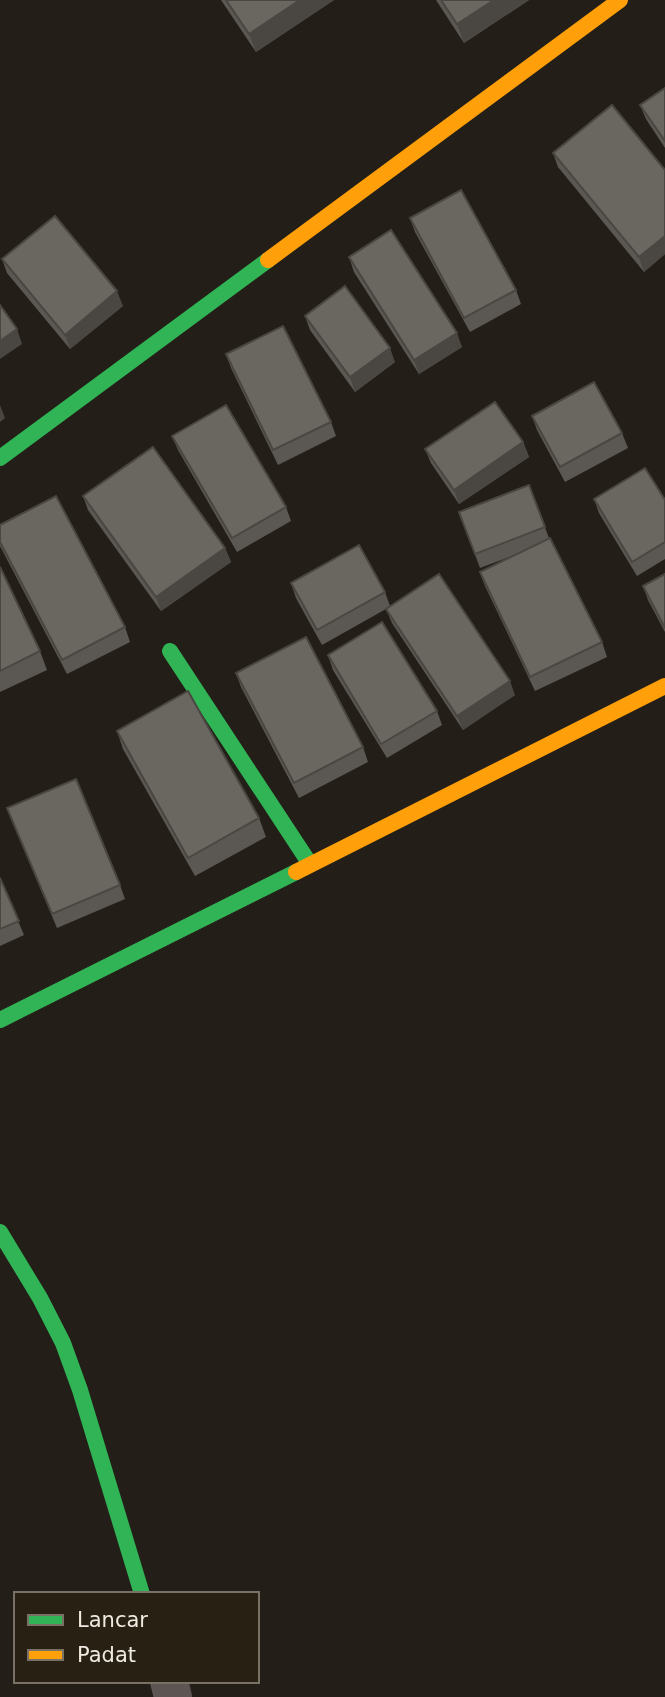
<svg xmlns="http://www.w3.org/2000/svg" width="665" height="1697" font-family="'DejaVu Sans',sans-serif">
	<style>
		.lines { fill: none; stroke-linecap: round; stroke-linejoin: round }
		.street { stroke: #5d5554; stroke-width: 38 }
		.fast { stroke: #30b455; stroke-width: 16 }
		.slow { stroke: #ff9f0a; stroke-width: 16 }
		.wall { fill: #5b5853 }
		.shaded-wall { fill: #4a4743 }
		.building { fill: #6a6660; stroke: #4a4743; stroke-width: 2 }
	</style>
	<rect width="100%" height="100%" fill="#231f18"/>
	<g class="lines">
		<path class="street" d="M 169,1681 L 173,1697"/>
		<path class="fast" d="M 0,458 L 268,260
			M 170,651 L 310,864
			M 0,1020 L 296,872
			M 0,1232 L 40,1298 L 63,1343 L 80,1390 L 142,1594"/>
		<path class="slow" d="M 268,260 L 620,0
			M 296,872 L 665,686"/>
	</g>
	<path class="wall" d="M 221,0 L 334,0 L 256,52 Z
		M 436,0 L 529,0 L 464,43 Z
		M 665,88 L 665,148 L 646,119 L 640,105 Z
		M 553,153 L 665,170 L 665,254 L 644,272 L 558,167 Z
		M 410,218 L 516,290 L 521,304 L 470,332 L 415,232 Z
		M 349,257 L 462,347 L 419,374 L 354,272 Z
		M 2,259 L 123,306 L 70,349 L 7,273 Z
		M 305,316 L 395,362 L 355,392 L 310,330 Z
		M 226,354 L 331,422 L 336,436 L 278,465 L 231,368 Z
		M 532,416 L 622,433 L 628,448 L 565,482 L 537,430 Z
		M 172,436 L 286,507 L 291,521 L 237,552 L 178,450 Z
		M 523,442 L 529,457 L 459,504 L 431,463 L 425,449 Z
		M 529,485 L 549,538 L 602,642 L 607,657 L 535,691 L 485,586 L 480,572 L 512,556 L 480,568 L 459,512 Z
		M 83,496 L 225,548 L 231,562 L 161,611 L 88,510 Z
		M 594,499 L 665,500 L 665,559 L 637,576 L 599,513 Z
		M 0,525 L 125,627 L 130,642 L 67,674 L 0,546 Z
		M 0,567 L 40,651 L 47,670 L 0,692 Z
		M 665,574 L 665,632 L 648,600 L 643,586 Z
		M 291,583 L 385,592 L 390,606 L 515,695 L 463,730 L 392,623 L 386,609 L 322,645 L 296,598 Z
		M 328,655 L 437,711 L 442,725 L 387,758 L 333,670 Z
		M 236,673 L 363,747 L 368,762 L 299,798 L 241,687 Z
		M 117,731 L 259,818 L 266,837 L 195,876 L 123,749 Z
		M 7,808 L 120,885 L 125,899 L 57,928 Z
		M 0,878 L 24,935 L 0,946 Z"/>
	<path class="shaded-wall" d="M 300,0 L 334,0 L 256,52 L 249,34 Z
		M 494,0 L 529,0 L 464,43 L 457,24 Z
		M 665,236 L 665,254 L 644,272 L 639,257 Z
		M 117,291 L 123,306 L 70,349 L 65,335 Z
		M 17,329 L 22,344 L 0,359 L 0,341 Z
		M 457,333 L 462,347 L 419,374 L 414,360 Z
		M 390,348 L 395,362 L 355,392 L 350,377 Z
		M 0,405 L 5,418 L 0,422 Z
		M 523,442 L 529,457 L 459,504 L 454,490 Z
		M 225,548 L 231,562 L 161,611 L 156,597 Z
		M 510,681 L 515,695 L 463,730 L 457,716 Z"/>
	<path class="building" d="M 226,0 L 300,0 L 249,34 Z
		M 441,0 L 494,0 L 457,24 Z
		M 665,88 L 665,141 L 640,105 Z
		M 612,105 L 665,170 L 665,236 L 639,257 L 553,153 Z
		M 461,190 L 516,290 L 464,318 L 410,218 Z
		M 55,216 L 117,291 L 65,335 L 2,259 Z
		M 391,230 L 457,333 L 414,360 L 349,257 Z
		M 345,286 L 390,348 L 350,377 L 305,316 Z
		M 0,305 L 17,329 L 0,341 Z
		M 283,326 L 331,422 L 273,450 L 226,354 Z
		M 594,382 L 622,433 L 560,467 L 532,416 Z
		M 495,402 L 523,442 L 454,490 L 425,449 Z
		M 226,405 L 286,507 L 232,538 L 172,436 Z
		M 153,447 L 225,548 L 156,597 L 83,496 Z
		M 645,468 L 665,500 L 665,542 L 632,562 L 594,499 Z
		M 529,485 L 545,527 L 475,554 L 459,512 Z
		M 56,496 L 125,627 L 62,660 L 0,542 L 0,525 Z
		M 550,538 L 602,642 L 530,677 L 480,572 Z
		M 359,545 L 385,592 L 317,630 L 291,583 Z
		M 0,567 L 40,651 L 0,671 Z
		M 439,574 L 510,681 L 457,716 L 386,609 Z
		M 665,574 L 665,628 L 643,586 Z
		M 382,622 L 437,711 L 381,744 L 328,655 Z
		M 306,637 L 363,747 L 294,783 L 236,673 Z
		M 188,691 L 259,818 L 188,858 L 117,731 Z
		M 76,779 L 120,885 L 52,914 L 7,808 Z
		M 0,878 L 19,921 L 0,929 Z"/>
	<rect x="14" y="1592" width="245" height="91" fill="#282013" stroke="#787165" stroke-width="2"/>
	<rect x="28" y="1615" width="35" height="10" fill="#30b455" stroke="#787165" stroke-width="2"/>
	<text x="77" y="1627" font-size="21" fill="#efeae1">Lancar</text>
	<rect x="28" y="1650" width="35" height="10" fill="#ff9f0a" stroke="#787165" stroke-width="2"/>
	<text x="77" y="1662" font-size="21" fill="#efeae1">Padat</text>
</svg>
